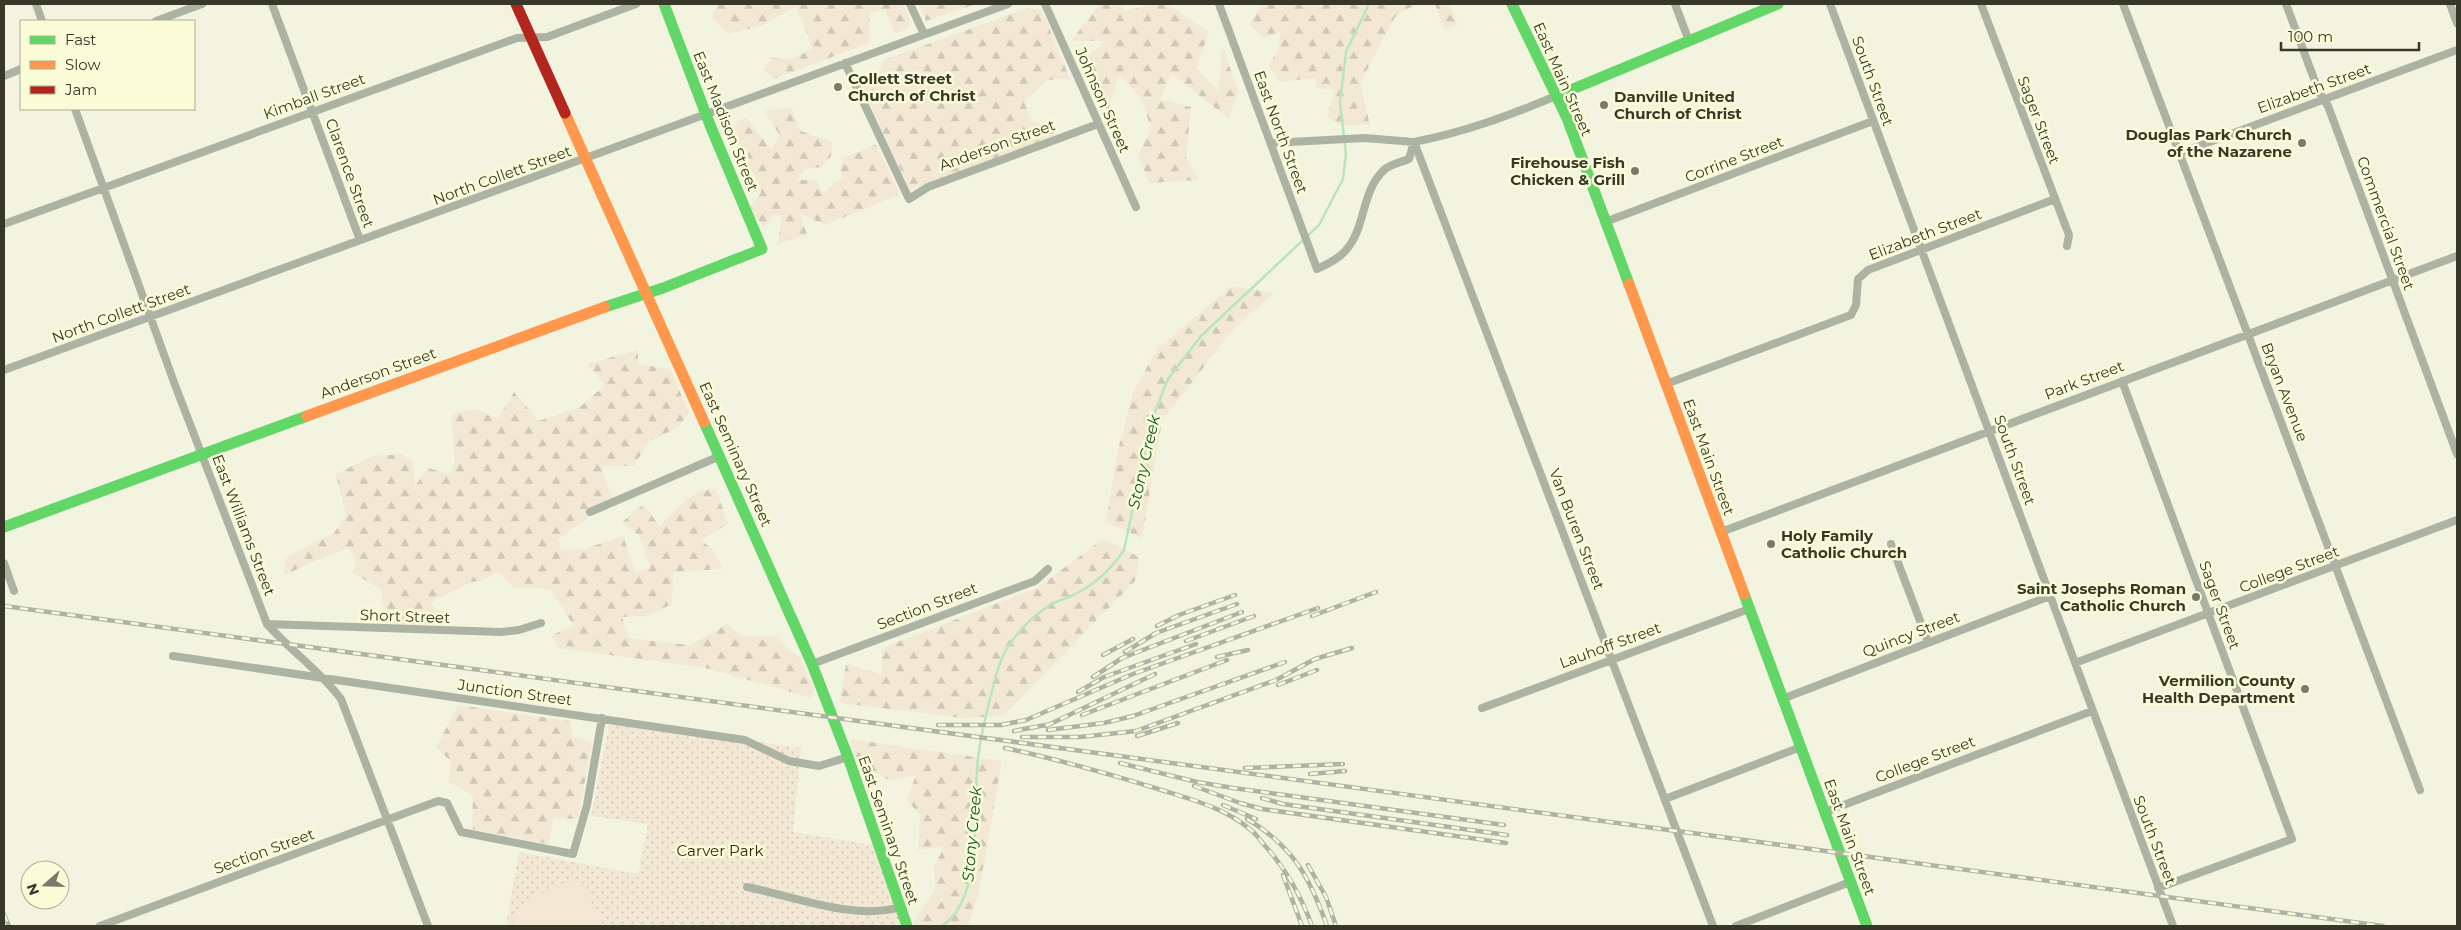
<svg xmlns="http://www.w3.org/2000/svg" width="2461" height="930" font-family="Montserrat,sans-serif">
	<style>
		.forest { fill: url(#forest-firs) }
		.park { fill: url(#park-dots) }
		.pitch { fill: #f2e8d4 }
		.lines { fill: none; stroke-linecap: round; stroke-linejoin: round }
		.stream { stroke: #b8e6ba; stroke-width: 2.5 }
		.street { stroke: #acb3a2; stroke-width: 8 }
		.fast { stroke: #63d668; stroke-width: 11 }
		.slow { stroke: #ff974d; stroke-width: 11 }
		.jam { stroke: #b3261e; stroke-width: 11 }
		.rail-casing { stroke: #afb3a4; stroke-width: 4.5 }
		.rail { stroke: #fafcd8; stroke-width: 2.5; stroke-dasharray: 8; stroke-linecap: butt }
		.poi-dot { fill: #797a6a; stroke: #fafcd8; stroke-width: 2 }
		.labels { text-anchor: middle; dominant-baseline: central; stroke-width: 5; stroke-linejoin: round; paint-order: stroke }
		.poi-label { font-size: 15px; font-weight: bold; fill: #37382a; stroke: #fafcd8; text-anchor: end }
		.street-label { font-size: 15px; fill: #37382a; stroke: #fafcd8 }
		.park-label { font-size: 15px; fill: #3a2508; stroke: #fafcd8 }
		.water-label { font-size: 16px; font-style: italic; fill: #0d5625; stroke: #fafcd8 }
	</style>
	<defs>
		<pattern id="forest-firs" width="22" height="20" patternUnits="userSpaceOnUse" patternTransform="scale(1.25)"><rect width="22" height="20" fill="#f2e8d4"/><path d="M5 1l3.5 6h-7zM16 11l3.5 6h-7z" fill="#d0c8b6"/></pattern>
		<pattern id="park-dots" width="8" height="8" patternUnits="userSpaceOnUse" patternTransform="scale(1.25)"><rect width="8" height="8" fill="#f2e8d4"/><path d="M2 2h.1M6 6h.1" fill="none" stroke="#d0c8b6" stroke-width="1.8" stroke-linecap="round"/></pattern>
	</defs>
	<rect width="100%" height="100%" fill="#f3f4e0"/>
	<path class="forest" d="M 718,4 L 903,4 L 910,20 L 909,28 L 895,34 L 885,9 L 870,13 L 869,43 L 774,79 L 765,70 L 771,58 L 791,59 L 813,49 L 796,6 L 764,25 L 728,34 L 712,17 Z
		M 919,4 L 976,4 L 926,21 Z
		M 1100,4 L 1121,4 L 1126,11 L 1152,4 L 1167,4 L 1209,32 L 1196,68 L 1219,92 L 1222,47 L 1239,92 L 1228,118 L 1172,74 L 1160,99 L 1191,107 L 1186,157 L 1199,180 L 1149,183 L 1138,155 L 1151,129 L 1142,100 L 1119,74 L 1108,112 L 1082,62 L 1106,41 L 1071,41 Z
		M 1257,4 L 1416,4 L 1395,17 L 1360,83 L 1370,125 L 1338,125 L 1327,116 L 1335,90 L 1317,88 L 1315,78 L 1279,82 L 1268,65 L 1279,50 L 1280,32 L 1264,38 L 1249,24 L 1261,6 Z
		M 1435,4 L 1450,4 L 1457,25 L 1444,29 Z
		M 1028,8 L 1042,10 L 1070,79 L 1047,80 L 1024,102 L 1032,122 L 1054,127 L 1054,136 L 910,190 L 861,86 L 872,85 L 884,60 Z
		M 791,108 L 801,131 L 832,142 L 831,156 L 822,167 L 804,169 L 797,180 L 817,180 L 823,193 L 843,177 L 840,168 L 844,157 C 856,155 864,147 876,145 L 898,190 L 897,196 L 825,225 L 799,213 L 807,234 L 777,245 L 782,216 L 773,215 L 765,227 L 753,215 L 751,206 L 761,193 L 756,176 L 749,169 L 748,151 L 734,140 L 735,123 L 746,117 L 772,150 L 779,134 L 764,111 Z
		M 1232,286 L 1274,293 L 1231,332 L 1162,421 L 1142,538 L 1106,522 L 1118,450 L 1133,392 L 1158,348 Z
		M 638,350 L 638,364 L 670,369 L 689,413 L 678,427 L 648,442 L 634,466 L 601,466 L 613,499 L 591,508 L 586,520 L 558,539 L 561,550 L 584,549 L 623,536 L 636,572 L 650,568 L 640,536 L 621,523 L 644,504 L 659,526 L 695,492 L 716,489 L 728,524 L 701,540 L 713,550 L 723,569 L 673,572 L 672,604 L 647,616 L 622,617 L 629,638 L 689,645 L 728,624 L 741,636 L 778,636 L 790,651 L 800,657 L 814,689 L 812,698 L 706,668 L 558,648 L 552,635 L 574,626 L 550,589 L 514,588 L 498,572 L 480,581 L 471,582 L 431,602 L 435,609 L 450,614 L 451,624 L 393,625 L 389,610 L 382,605 L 382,590 L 353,573 L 356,560 L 348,547 L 284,575 L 285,558 L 334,533 L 346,515 L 336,474 L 373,456 L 402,454 L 413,463 L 415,486 L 428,468 L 451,474 L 455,460 L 451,414 L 477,409 L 497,419 L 514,392 L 539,421 L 580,407 L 605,385 L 587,364 Z
		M 1103,539 L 1139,557 L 1135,581 L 1003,716 L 962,718 L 840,703 L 846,663 L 882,675 L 882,648 L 1037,588 Z
		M 458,705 L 570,721 L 573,736 L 592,743 L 578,819 L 553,818 L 549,844 L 472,829 L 473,796 L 449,782 L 451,761 L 436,748 Z
		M 849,739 L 1002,761 L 978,896 L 968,926 L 916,926 L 914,921 L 935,890 L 934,867 L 944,847 L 918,850 L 920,815 L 907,800 L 916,775 L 890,781 L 859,763 Z"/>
	<path class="park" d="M 610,720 L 801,748 L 793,832 L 879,846 L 904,918 L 895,926 L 506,926 L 519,852 L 638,874 L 648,824 L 591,816 Z"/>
	<path class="pitch" d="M 580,879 L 603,926 L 510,926 L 530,897 Z"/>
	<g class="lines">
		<path class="stream" d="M 942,926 C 986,896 972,805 978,758 C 982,728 990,697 998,669 C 1005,644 1028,619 1050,605 C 1058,600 1069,598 1077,593 C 1097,583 1112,568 1124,550 L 1152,419 L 1168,379 L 1201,336 L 1319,225 L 1343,179 L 1346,154 L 1340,103 L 1346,52 L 1369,4"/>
		<path class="street" d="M 36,4 L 42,21
			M 272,4 L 360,240
			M 910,4 L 924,34
			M 1045,4 L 1136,207
			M 1219,4 L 1317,269 C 1327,264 1339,259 1346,250 C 1366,228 1361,191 1384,170 C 1390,164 1402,162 1409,159 L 1414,142 C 1465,132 1508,116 1556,96
			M 1675,4 L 1689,41
			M 1830,4 L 2173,926
			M 1981,4 L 2069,235 L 2067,246
			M 2123,4 L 2420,790
			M 2286,4 L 2319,92 L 2328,106 L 2457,454
			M 2450,4 L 2457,23
			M 156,21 L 202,4
			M 845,63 L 909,199 L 928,187 L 1098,124
			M 4,76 L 21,69
			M 75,109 L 175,385 L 267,624 C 291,651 320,671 341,699 L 428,926
			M 1271,143 L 1365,138 L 1414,142 L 1713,926
			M 2180,153 L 2457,50
			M 1605,222 L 1873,121
			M 4,224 L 517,38 L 547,37 L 636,4
			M 4,370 L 1008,4
			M 2122,381 L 2292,839 L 2158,888
			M 1666,384 L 1851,315 L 1856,305 L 1858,279 L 1868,270 L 2055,199
			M 590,512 L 720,456
			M 1721,532 L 2457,256
			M 1891,544 L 1928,642
			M 4,563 L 14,591
			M 267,624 L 501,632 L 519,630 L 541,623
			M 173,656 L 745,740 L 789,761 L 819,766 L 848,757
			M 2075,663 L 2457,520
			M 812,664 L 1035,581 L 1048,569
			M 1782,699 L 2050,596
			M 1482,708 L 1749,609
			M 1665,799 L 1801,747
			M 1825,812 L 2092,711
			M 747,887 C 793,896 855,921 900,907
			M 100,926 L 438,801 L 447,803 L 461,832 L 573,854 L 587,805 L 602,718
			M 1736,926 L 1850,882"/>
		<path class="fast" d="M 1512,4 L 1567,118 L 1629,284
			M 1556,96 L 1778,4
			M 605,307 L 663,288 L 762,249 L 710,125 L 664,4
			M 704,422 L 812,664 L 848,757 L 907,926
			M 4,527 L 307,416
			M 1744,594 L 1867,926"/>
		<path class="slow" d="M 565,113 L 704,422
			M 1629,284 L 1744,594
			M 307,416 L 605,307"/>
		<path class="jam" d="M 516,4 L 565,113"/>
		<g class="rail-casing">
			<path id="rail" d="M 4,606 L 2383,926
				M 1312,616 L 1376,592
				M 1157,626 L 1179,615 L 1235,595
				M 1186,641 L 1254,616
				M 1125,652 L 1156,633 L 1237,604
				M 1103,655 L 1133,639
				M 1217,657 L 1248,650
				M 1093,677 L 1122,658 L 1242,612
				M 1278,685 L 1317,670
				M 1078,692 L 1104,677 L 1196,644
				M 1082,715 L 1227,660
				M 938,725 L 1001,725 L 1026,720 L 1133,674 L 1318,608
				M 1046,726 L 1155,674
				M 1048,730 L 1104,723 L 1133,716 L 1285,662
				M 1014,731 L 1051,724
				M 1137,736 L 1178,723
				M 1022,737 L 1080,737 L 1136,731 L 1276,680 L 1315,659 L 1352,648
				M 1005,748 C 1056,759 1106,773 1155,788 C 1189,799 1225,807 1252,831 C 1258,836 1262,843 1267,848 C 1288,872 1301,896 1312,926
				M 1120,763 L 1197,782 L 1233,788 L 1504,825
				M 1245,768 L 1343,764
				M 1310,774 L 1345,771
				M 1194,786 L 1240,803 L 1262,809 L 1506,843
				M 1262,798 L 1283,804 L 1507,835
				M 1223,805 L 1256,819
				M 1247,819 C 1293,846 1310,878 1327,926
				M 1308,865 L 1326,897 L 1336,926
				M 1283,875 L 1302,926
				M 4,914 L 9,926"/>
		</g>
		<use href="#rail" class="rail"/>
	</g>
	<g class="poi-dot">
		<circle cx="838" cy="87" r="5"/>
		<circle cx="1604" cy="105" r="5"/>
		<circle cx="2302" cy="143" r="5"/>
		<circle cx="1635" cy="171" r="5"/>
		<circle cx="1771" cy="544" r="5"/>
		<circle cx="2196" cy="597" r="5"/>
		<circle cx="2305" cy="689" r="5"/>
	</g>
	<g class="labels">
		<g class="poi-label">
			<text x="848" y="78" text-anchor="start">Collett Street<tspan x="848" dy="17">Church of Christ</tspan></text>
			<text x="1614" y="96" text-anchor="start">Danville United<tspan x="1614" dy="17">Church of Christ</tspan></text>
			<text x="2292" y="134">Douglas Park Church<tspan x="2292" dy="17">of the Nazarene</tspan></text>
			<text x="1625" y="162">Firehouse Fish<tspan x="1625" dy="17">Chicken &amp; Grill</tspan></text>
			<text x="1781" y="535" text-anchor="start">Holy Family<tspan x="1781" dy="17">Catholic Church</tspan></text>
			<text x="2186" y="588">Saint Josephs Roman<tspan x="2186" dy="17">Catholic Church</tspan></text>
			<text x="2295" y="680">Vermilion County<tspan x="2295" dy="17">Health Department</tspan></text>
		</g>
		<g class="street-label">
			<text transform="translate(1563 79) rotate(66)">East Main Street</text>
			<text transform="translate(1873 81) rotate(70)">South Street</text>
			<text transform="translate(2314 88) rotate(-20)">Elizabeth Street</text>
			<text transform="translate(314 96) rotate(-20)">Kimball Street</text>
			<text transform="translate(1103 100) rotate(66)">Johnson Street</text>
			<text transform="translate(2039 120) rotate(69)">Sager Street</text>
			<text transform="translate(726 121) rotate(68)">East Madison Street</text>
			<text transform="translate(1281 132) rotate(70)">East North Street</text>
			<text transform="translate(997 145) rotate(-20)">Anderson Street</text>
			<text transform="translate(1734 159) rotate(-21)">Corrine Street</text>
			<text transform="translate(350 173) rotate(70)">Clarence Street</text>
			<text transform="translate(502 175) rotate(-20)">North Collett Street</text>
			<text transform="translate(2386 223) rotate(70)">Commercial Street</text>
			<text transform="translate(1925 234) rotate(-21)">Elizabeth Street</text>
			<text transform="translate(121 313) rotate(-20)">North Collett Street</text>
			<text transform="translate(378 373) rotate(-20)">Anderson Street</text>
			<text transform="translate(2084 380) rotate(-21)">Park Street</text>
			<text transform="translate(2285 392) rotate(69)">Bryan Avenue</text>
			<text transform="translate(736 454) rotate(66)">East Seminary Street</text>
			<text transform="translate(1709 457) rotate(70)">East Main Street</text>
			<text transform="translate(2015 460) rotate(70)">South Street</text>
			<text transform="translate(244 525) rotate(69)">East Williams Street</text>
			<text transform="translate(1577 529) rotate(69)">Van Buren Street</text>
			<text transform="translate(2289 569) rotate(-21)">College Street</text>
			<text transform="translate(2220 605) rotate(70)">Sager Street</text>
			<text transform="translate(927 606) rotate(-21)">Section Street</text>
			<text transform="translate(405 616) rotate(2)">Short Street</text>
			<text transform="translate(1911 634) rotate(-21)">Quincy Street</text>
			<text transform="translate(1610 645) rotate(-20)">Lauhoff Street</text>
			<text transform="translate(515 692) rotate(8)">Junction Street</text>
			<text transform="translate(1925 759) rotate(-21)">College Street</text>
			<text transform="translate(889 830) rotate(71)">East Seminary Street</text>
			<text transform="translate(1850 837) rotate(70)">East Main Street</text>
			<text transform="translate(2155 840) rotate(69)">South Street</text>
			<text transform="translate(264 851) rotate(-20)">Section Street</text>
		</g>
		<g class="park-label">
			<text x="720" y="850">Carver Park</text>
		</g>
		<g class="water-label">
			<text transform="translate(1144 462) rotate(-77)">Stony Creek</text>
			<text transform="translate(972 834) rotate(-85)">Stony Creek</text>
		</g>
	</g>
	<rect width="2461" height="930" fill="none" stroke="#37382a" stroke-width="10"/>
	<rect x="20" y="20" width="175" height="90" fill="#fafcd8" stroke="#acae92"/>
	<rect x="30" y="36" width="25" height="8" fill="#63d668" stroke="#acae92"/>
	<text x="65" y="45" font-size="15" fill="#37382a">Fast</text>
	<rect x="30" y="61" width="25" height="8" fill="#ff974d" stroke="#acae92"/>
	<text x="65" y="70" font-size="15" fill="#37382a">Slow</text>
	<rect x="30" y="86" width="25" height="8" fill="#b3261e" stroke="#acae92"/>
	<text x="65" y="95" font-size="15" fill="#37382a">Jam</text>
	<g transform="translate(45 885) rotate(250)"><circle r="24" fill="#fafcd8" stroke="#acae92"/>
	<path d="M0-4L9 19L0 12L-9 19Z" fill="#797a6a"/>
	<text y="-8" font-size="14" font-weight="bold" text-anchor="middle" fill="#37382a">N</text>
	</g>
	<path d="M2281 42v8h138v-8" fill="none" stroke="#37382a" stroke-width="2.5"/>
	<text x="2288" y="42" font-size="15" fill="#37382a" stroke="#fafcd8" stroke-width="4" paint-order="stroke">100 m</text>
</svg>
